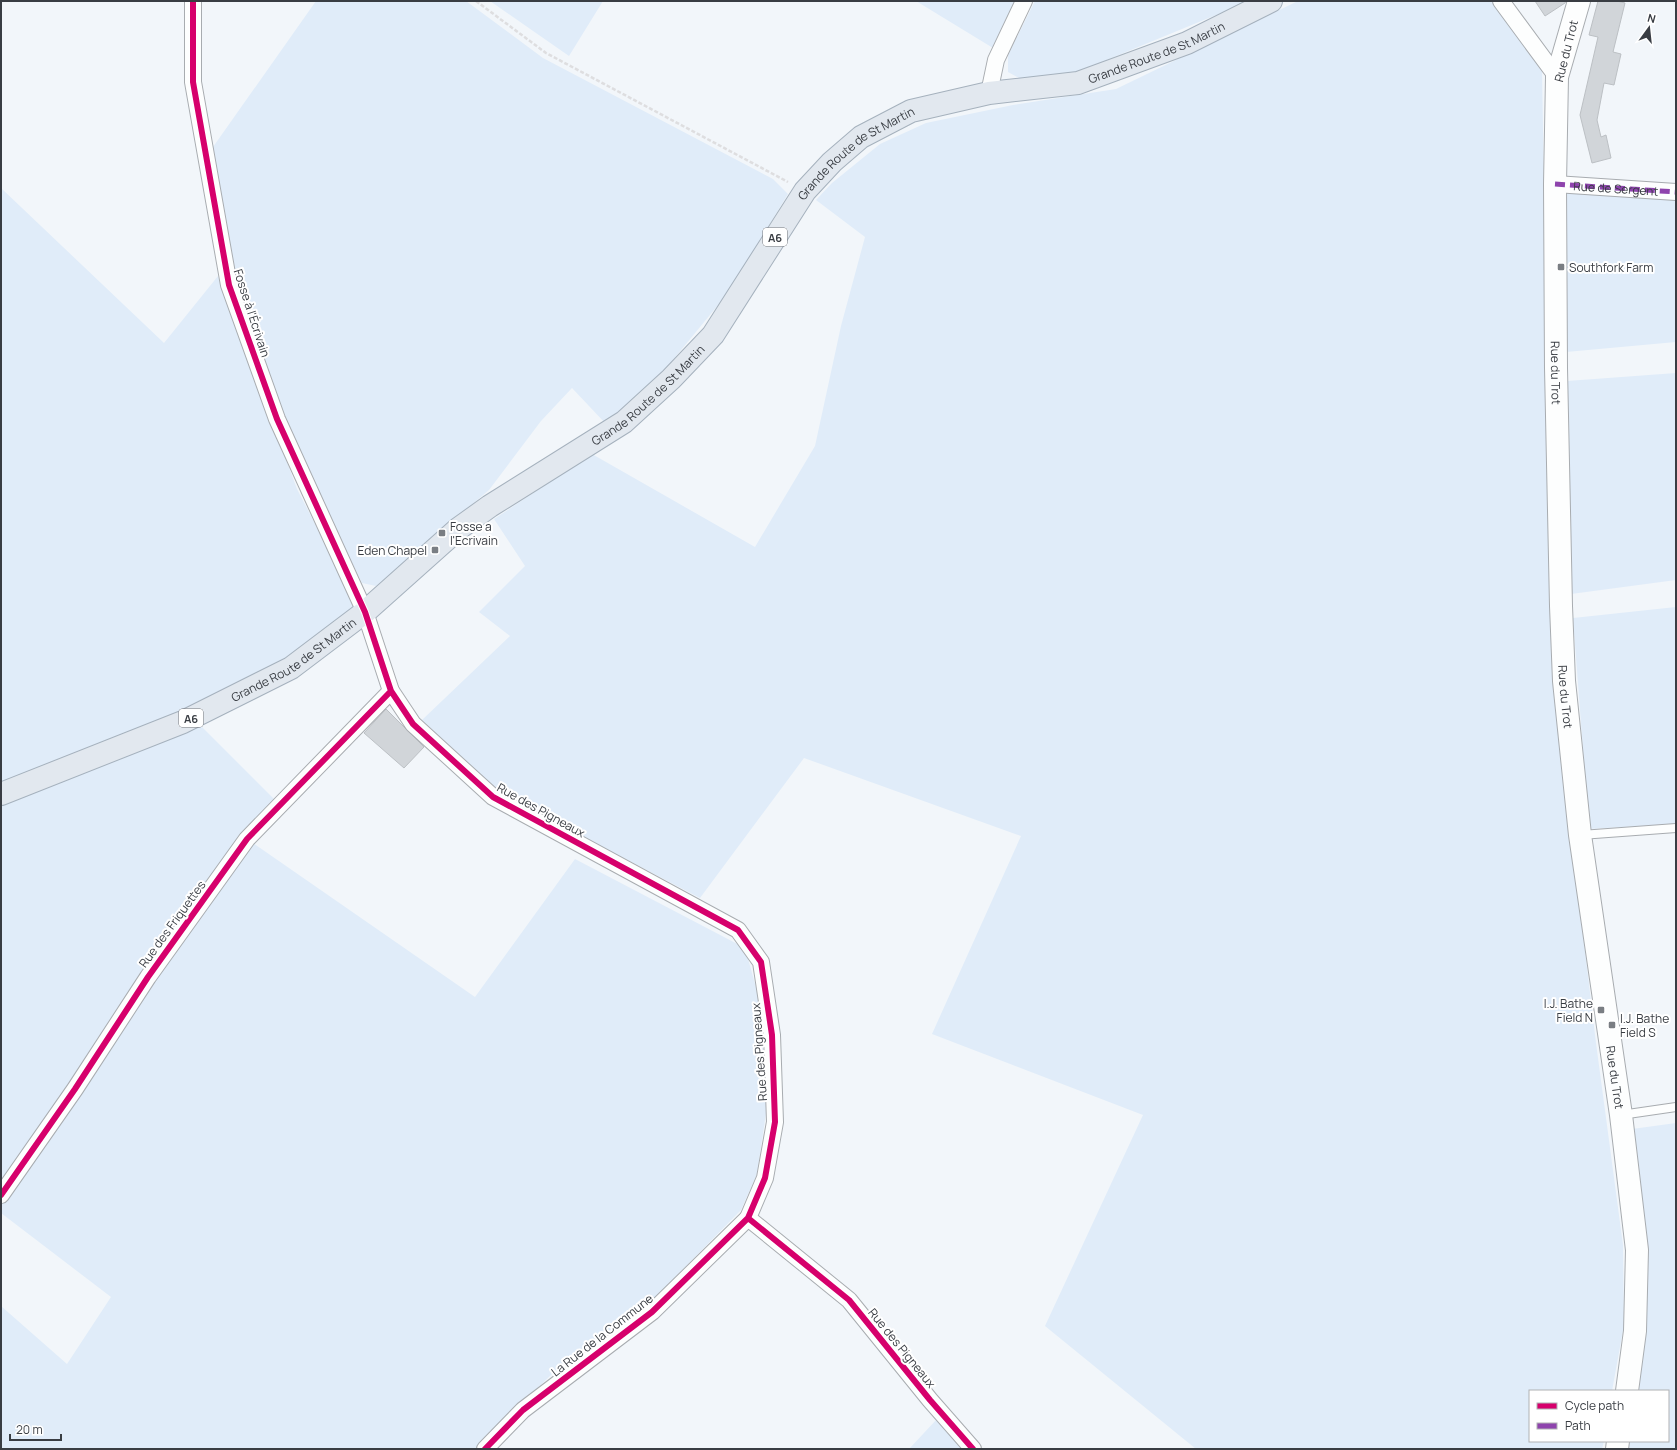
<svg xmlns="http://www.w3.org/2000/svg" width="1677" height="1450" font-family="Manrope,sans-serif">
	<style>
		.green { fill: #e0ecf9 }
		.building { fill: #d1d5d9; stroke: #bcc0c4 }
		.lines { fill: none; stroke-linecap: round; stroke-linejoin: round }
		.lane-casing { stroke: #a8acb0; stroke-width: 10 }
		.street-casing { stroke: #a8acb0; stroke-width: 18 }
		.secondary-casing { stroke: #a8acb0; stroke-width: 24 }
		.primary-casing { stroke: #a5b1bd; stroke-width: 24 }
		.path { stroke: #dedee0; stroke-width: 2.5; stroke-dasharray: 4 2; stroke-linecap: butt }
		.lane { stroke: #fdfefe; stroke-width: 8 }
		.street { stroke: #fdfefe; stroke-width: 16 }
		.secondary { stroke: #fdfefe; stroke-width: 22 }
		.primary { stroke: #e2e8ef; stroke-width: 22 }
		.quiet { stroke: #8e44ad; stroke-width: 5; stroke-dasharray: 10 5; stroke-linecap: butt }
		.cycleway-casing { stroke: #fff; stroke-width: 8 }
		.cycleway { stroke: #d6006c; stroke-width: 6 }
		.poi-dot { fill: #7a7e83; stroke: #fff; stroke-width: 1.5 }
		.labels { text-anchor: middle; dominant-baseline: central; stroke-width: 4; stroke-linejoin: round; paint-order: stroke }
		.shield { fill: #fff; stroke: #74777b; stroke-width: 1 }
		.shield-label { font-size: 11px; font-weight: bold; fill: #393d43 }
		.street-label { font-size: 12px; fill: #393d43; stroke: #fff }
		.poi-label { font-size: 12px; fill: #393d43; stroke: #fff; text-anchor: start }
	</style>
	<rect width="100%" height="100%" fill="#f2f6fa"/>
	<path class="green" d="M 316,1 L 466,1 L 543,58 L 773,179 L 788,194 L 728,293 L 658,378 L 606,424 L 572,388 L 541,421 L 489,490 L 376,586 L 362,583 L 295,445 L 237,285 L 213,147 Z
		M 490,1 L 603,1 L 569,56 Z
		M 916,1 L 1015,1 L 993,48 Z
		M 1035,1 L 1250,1 L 1075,73 L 1021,79 L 1008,72 L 1008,55 Z
		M 1298,1 L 1493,1 L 1542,69 L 1552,674 L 1596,1043 L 1623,1245 L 1624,1325 L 1612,1391 L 1530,1391 L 1530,1441 L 1604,1441 L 1602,1449 L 1196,1449 L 1045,1326 L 1143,1115 L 932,1034 L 1021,836 L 804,758 L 700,898 L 503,795 L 422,720 L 510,636 L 479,612 L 525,566 L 494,519 L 592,454 L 755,547 L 815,446 L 841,326 L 865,237 L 816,200 L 832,183 L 880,144 L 926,123 L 1013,105 L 1116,89 Z
		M 1,188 L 164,343 L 218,276 L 297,489 L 357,605 L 274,668 L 256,677 L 159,721 L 1,784 Z
		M 1567,193 L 1676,196 L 1676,342 L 1566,352 Z
		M 1676,373 L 1676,580 L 1571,594 L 1567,381 Z
		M 1676,607 L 1676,824 L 1589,829 L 1573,618 Z
		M 200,725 L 275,800 L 1,1184 L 1,805 Z
		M 253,843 L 475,997 L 575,859 L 745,948 L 757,991 L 768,1100 L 757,1174 L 741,1210 L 649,1304 L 557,1369 L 476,1449 L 1,1449 L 1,1306 L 67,1364 L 111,1297 L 1,1213 L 1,1205 L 80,1092 L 192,924 Z
		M 1676,1123 L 1676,1449 L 1625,1449 L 1627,1441 L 1668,1441 L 1668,1391 L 1635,1391 L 1632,1129 Z
		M 937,1419 L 963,1449 L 909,1449 Z"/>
	<path class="building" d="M 1535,1 L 1566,1 L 1565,3 L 1545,16 Z
		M 1598,1 L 1617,1 L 1625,3 L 1613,52 L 1621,54 L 1614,85 L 1604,83 L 1597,120 L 1601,137 L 1606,135 L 1611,158 L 1592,163 L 1580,115 L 1598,37 L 1589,35 Z
		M 386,709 L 424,747 L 404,768 L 364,733 Z"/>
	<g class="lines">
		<g class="lane-casing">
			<path id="lane" d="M 1581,835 L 1676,828
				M 1621,1115 L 1676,1107"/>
		</g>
		<g class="street-casing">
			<g id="street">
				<path d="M 193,1 L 193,82 L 229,285 L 277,419 L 365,612 L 391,691 L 413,724 L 493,797 L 738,930 L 761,962 L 772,1035 L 775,1122 L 765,1178 L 748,1218 L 849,1300 L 930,1400 L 973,1449"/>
				<path d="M 1501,1 L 1557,77"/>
				<path d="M 989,93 L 996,60 L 1024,1"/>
				<path id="s1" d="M 1555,184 L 1676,192"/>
				<path d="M 1,1195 L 75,1089 L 148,977 L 247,839 L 391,691"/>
				<path d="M 485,1449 L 523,1410 L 652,1312 L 748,1218"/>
			</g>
		</g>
		<g class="secondary-casing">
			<g id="secondary">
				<path id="s2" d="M 1579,1 L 1557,77 L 1555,184 L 1556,368 L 1561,606 L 1564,681 L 1580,835 L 1621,1115 L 1637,1250 L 1635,1331 L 1627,1391"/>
				<path d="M 1617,1449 L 1618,1441"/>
			</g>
		</g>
		<g class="primary-casing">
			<g id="primary">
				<path id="s3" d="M 1,794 L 183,722 L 291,668 L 365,612 L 458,529 L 490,506 L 624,422 L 671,379 L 713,335 L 805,191 L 832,162 L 861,137 L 911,111 L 989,93 L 1078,83 L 1187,43 L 1271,1"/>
			</g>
		</g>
		<path class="path" d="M 476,1 L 546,53 L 788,182"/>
		<use href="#lane" class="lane"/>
		<use href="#street" class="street"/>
		<use href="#secondary" class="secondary"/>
		<use href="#primary" class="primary"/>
		<path class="quiet" d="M 1555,184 L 1676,192"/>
		<g class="cycleway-casing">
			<path id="cycleway" d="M 193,1 L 193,82 L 229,285 L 277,419 L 365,612 L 391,691 L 413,724 L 493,797 L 738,930 L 761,962 L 772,1035 L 775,1122 L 765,1178 L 748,1218 L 849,1300 L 930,1400 L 973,1449
				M 1,1195 L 75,1089 L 148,977 L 247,839 L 391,691
				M 485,1449 L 523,1410 L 652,1312 L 748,1218"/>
		</g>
		<use href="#cycleway" class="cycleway"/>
	</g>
	<g class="poi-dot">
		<rect x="1557" y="263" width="8" height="8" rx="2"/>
		<rect x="438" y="529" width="8" height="8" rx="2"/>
		<rect x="431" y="546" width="8" height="8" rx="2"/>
		<rect x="1597" y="1006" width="8" height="8" rx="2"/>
		<rect x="1608" y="1021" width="8" height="8" rx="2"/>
	</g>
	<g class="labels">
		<g class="shield">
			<rect x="763" y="228" width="24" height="18" rx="3"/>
			<rect x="179" y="709" width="24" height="18" rx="3"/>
		</g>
		<g class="shield-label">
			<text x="775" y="237">A6</text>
			<text x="191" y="718">A6</text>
		</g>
		<g class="street-label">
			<text transform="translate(1566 51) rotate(-76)">Rue du Trot</text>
			<text stroke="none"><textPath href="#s3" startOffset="1415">Grande Route de St Martin</textPath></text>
			<text stroke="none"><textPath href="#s3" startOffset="1091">Grande Route de St Martin</textPath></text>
			<text stroke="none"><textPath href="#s1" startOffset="61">Rue de Sergent</textPath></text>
			<text transform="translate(252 313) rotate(72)">Fosse à l'Écrivain</text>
			<text stroke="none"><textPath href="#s2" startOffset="375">Rue du Trot</textPath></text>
			<text stroke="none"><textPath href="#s3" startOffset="767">Grande Route de St Martin</textPath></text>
			<text stroke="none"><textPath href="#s3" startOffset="323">Grande Route de St Martin</textPath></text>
			<text stroke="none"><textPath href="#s2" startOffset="699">Rue du Trot</textPath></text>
			<text transform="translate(541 810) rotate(29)">Rue des Pigneaux</text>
			<text transform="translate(172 924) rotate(-54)">Rue des Friquettes</text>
			<text transform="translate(759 1052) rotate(-94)">Rue des Pigneaux</text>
			<text stroke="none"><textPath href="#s2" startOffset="1083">Rue du Trot</textPath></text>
			<text transform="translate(602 1335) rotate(-38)">La Rue de la Commune</text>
			<text transform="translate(902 1348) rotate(51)">Rue des Pigneaux</text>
		</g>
		<g class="poi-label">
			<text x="1569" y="267">Southfork Farm</text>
			<text x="450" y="526">Fosse a<tspan x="450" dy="14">l'Ecrivain</tspan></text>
			<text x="427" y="550" text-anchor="end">Eden Chapel</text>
			<text x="1593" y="1003" text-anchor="end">I.J. Bathe<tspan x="1593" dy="14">Field N</tspan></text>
			<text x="1620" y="1018">I.J. Bathe<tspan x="1620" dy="14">Field S</tspan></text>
		</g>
	</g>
	<rect width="1677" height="1450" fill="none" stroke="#393d43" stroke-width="4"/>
	<rect x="1529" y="1390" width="140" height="52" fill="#ffffff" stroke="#b0b1b4"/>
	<rect x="1537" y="1403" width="20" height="6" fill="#d6006c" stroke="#b0b1b4"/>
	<text x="1565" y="1410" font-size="12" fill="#393d43">Cycle path</text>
	<rect x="1537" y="1423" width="20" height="6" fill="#8e44ad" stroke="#b0b1b4"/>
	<text x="1565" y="1430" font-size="12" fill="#393d43">Path</text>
	<g transform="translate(1649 28) rotate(15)" stroke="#ffffff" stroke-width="3" paint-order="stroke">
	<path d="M0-3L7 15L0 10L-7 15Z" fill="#393d43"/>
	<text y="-6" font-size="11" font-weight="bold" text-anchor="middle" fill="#393d43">N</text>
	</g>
	<path d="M10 1434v6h51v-6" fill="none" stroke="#393d43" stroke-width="2"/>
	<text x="16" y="1434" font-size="12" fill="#393d43" stroke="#ffffff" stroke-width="3" paint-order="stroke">20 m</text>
</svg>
